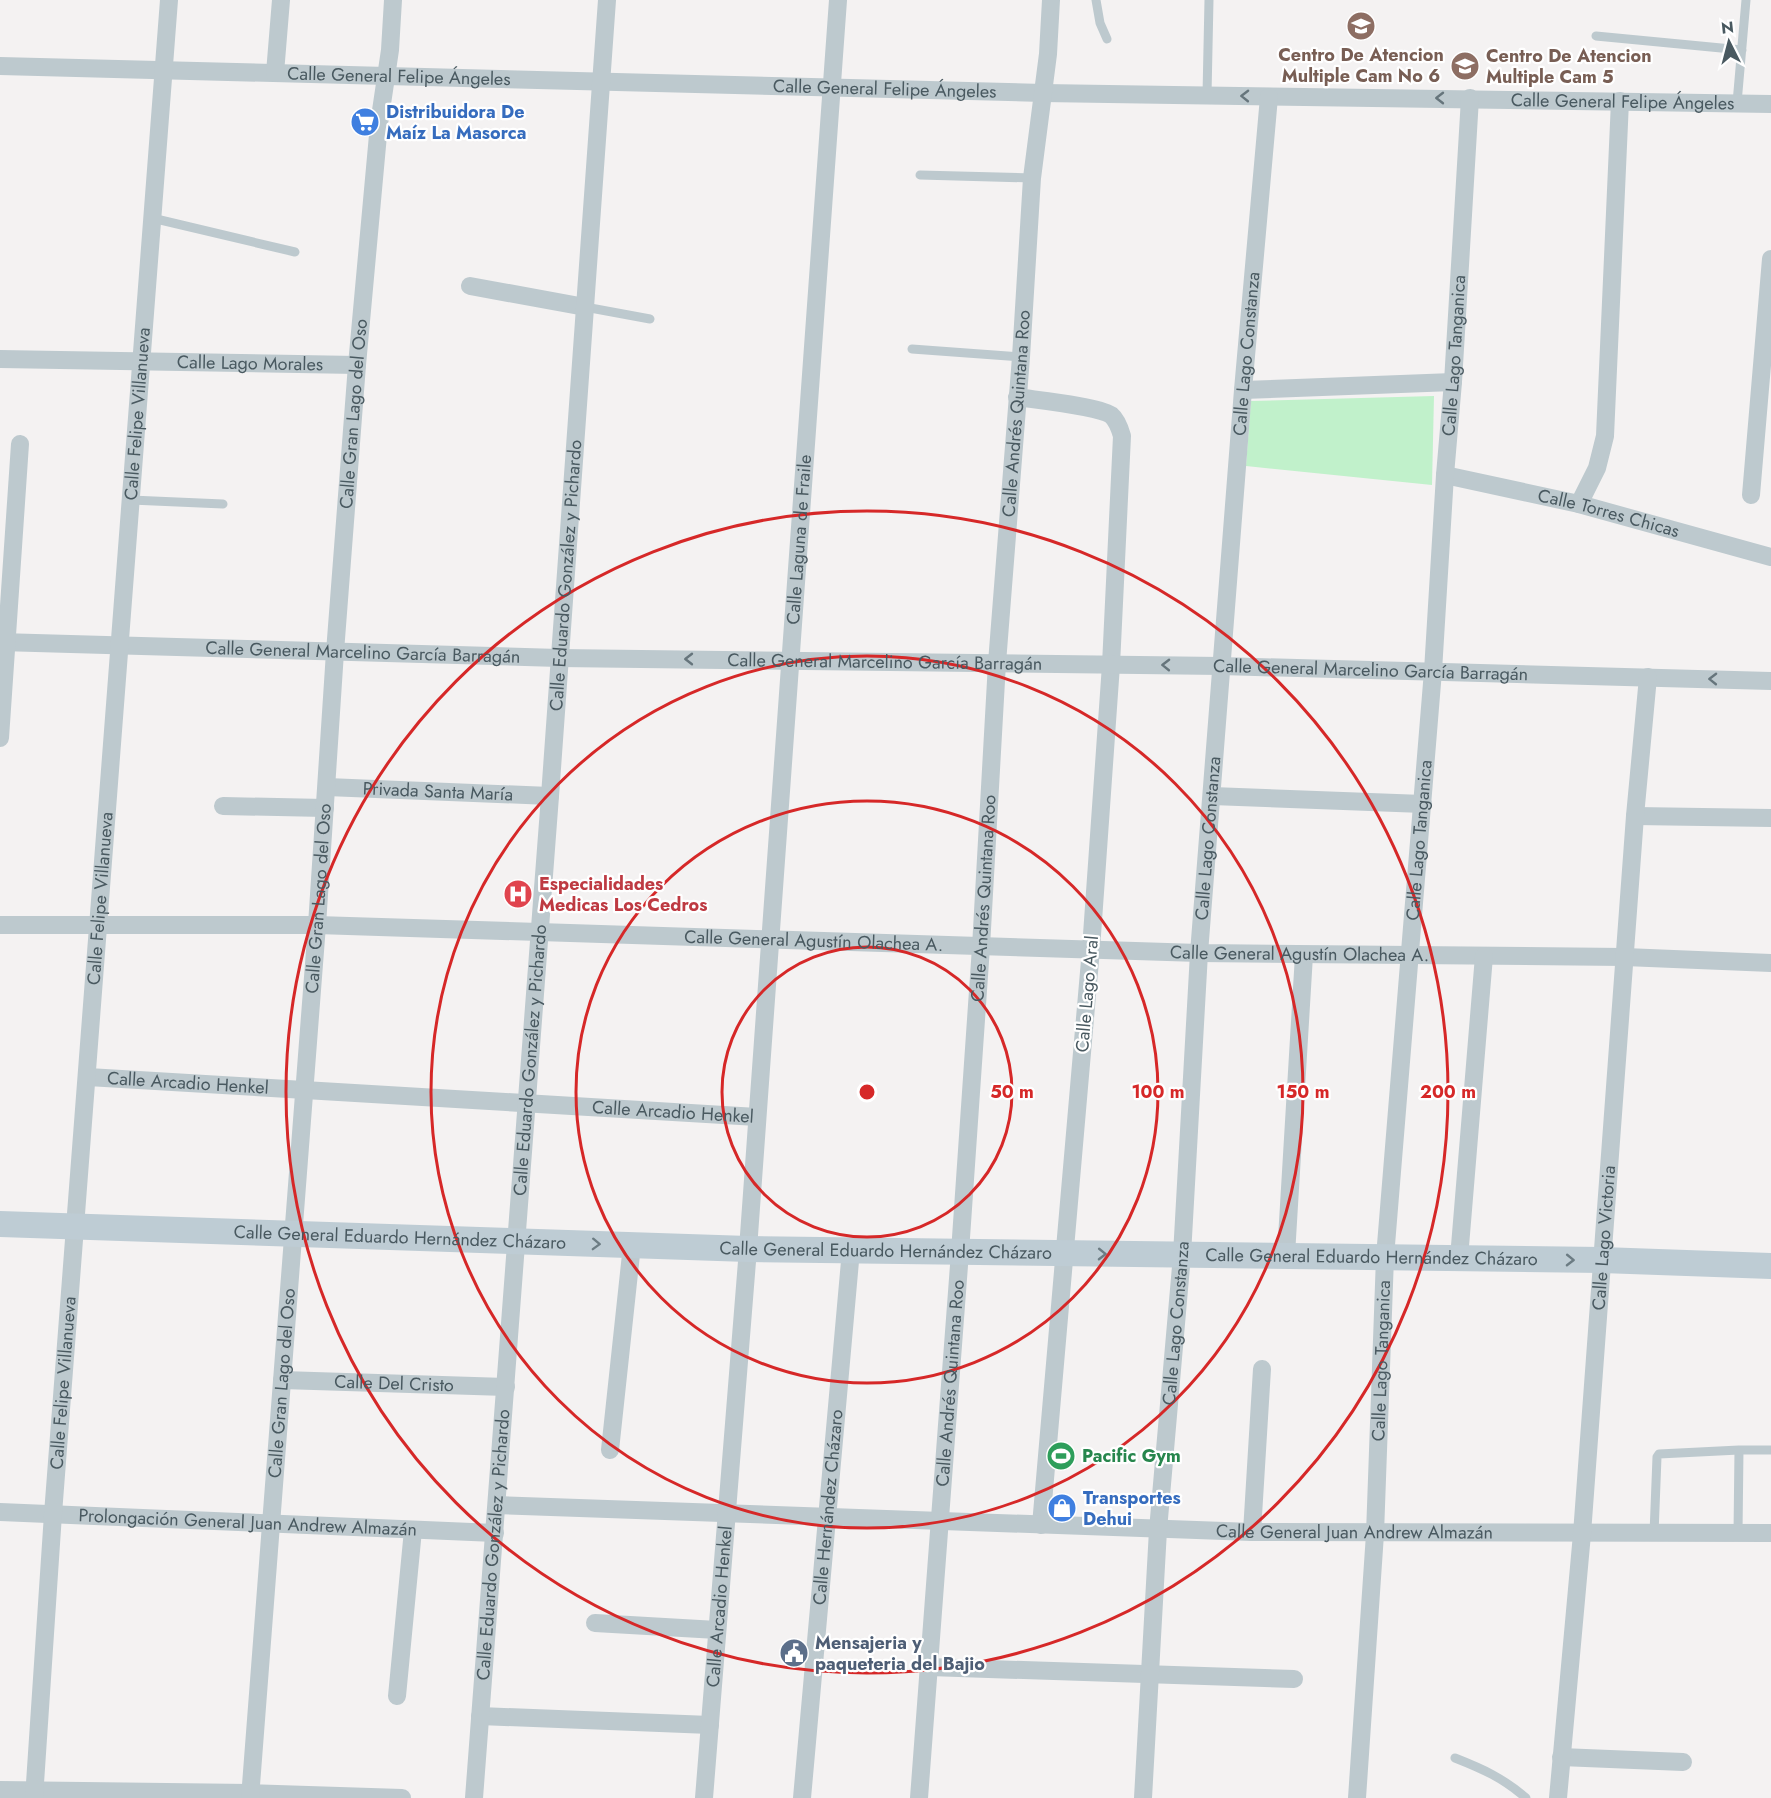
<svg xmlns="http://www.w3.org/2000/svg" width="1771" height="1798" font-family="Jost,sans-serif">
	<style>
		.green { fill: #c1f1cb }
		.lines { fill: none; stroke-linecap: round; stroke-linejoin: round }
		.service { stroke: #bdc9ce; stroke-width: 9 }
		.minor { stroke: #bdc9ce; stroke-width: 18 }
		.secondary { stroke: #beccd4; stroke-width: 26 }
		.oneway { stroke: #66757c }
		.oneway2 { stroke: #6c7c83 }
		.ring { fill: none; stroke: #d62828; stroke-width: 3 }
		.labels { text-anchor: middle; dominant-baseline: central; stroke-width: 4.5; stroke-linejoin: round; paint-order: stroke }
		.education-label { font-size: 18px; font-weight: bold; fill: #785e54; stroke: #fff }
		.street-label { font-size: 18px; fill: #495960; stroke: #fff }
		.shop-label { font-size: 18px; font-weight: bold; fill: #366cbe; stroke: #fff; text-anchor: start }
		.health-label { font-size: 18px; font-weight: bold; fill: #be3a42; stroke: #fff; text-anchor: start }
		.leisure-label { font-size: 18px; font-weight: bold; fill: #27864d; stroke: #fff; text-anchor: start }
		.service-label { font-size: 18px; font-weight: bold; fill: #4e5e75; stroke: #fff; text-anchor: start }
		.centre { fill: #d62828; stroke: #fff; stroke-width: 3 }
		.ring-label { font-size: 18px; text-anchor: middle; font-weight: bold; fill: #d62828; stroke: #fff; stroke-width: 4.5; stroke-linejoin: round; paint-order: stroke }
	</style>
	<rect width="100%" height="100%" fill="#f4f2f2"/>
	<path class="green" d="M 1434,396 L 1432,485 L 1246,466 L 1251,401 Z"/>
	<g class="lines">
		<path class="service" d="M 1096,0 L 1100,23 L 1107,39
			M 1596,36 L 1742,50
			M 1207,95 L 1209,0
			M 1737,103 L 1746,0
			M 920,175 L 1032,178
			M 152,218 L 295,252
			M 585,307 L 650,319
			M 912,349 L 1021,357
			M 131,500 L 223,504
			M 1739,1450 L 1771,1450
			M 1654,1534 L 1657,1457 L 1659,1454 L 1739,1450 L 1738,1533
			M 1455,1758 C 1483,1769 1503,1778 1526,1798"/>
		<g class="minor">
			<path id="s1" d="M 0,66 L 1043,93 L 1771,104"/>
			<path d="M 275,73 L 281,0"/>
			<path d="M 470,286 L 585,307"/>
			<path id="s2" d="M 0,359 L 357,365"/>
			<path d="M 1243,390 L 1453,382"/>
			<path d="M 1017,397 C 1036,400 1097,406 1111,415 C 1117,420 1120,429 1122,436 L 1111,665 L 1091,949 L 1041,1525"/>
			<path id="s3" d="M 1445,475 L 1579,504 L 1771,557"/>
			<path d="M 1751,495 L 1771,259"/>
			<path d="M 1579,504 L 1597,468 L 1605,436 L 1620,101"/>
			<path id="s4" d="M 0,642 L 559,658 L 1221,666 L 1771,681"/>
			<path d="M 0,738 L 20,444"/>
			<path id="s5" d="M 327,787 L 550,796"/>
			<path d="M 1212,796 L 1423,804"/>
			<path d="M 223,806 L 325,808"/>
			<path d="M 1635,816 L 1771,818"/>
			<path id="s6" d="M 0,925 L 317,925 L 1199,953 L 1625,957 L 1771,963"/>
			<path id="s7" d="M 88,1077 L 757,1117"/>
			<path d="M 1286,1255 L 1304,955"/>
			<path d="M 1459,1258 L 1484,956"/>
			<path id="s8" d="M 282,1380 L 506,1387"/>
			<path d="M 610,1450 L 632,1245"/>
			<path id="s9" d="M 497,1505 L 1252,1532 L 1771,1533"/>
			<path id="s10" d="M 0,1512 L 495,1533"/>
			<path d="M 1252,1532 L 1262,1369"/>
			<path d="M 595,1623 L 717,1630"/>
			<path d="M 929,1667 L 1294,1679"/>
			<path d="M 397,1696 L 413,1530"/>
			<path d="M 480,1716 L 710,1725"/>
			<path d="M 1561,1757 L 1683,1762"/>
			<path d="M 0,1790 L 250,1793 L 402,1798"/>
			<path id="s11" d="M 34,1798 L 53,1514 L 169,0"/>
			<path id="s12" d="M 250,1798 L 317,925 L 335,652 L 357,365 L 379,124 L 390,50 L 393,0"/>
			<path id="s13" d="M 474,1798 L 550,796 L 607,0"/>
			<path id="s14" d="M 704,1798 L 748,1249 L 838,0"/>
			<path id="s15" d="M 802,1798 L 851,1250"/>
			<path id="s16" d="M 919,1798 L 960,1252 L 981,947 L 997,663 L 1021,357 L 1032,178 L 1048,54 L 1051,0"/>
			<path id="s17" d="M 1143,1798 L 1158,1530 L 1182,1255 L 1199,953 L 1243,390 L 1269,97"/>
			<path id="s18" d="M 1357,1798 L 1375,1534 L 1385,1257 L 1433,671 L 1445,475 L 1453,382 L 1470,98"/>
			<path id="s19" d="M 1558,1798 L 1582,1534 L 1635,816 L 1648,677"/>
		</g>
		<path class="secondary" id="s20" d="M 0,1224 L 748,1249 L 1602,1260 L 1771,1266"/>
	</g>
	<defs><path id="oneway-chevron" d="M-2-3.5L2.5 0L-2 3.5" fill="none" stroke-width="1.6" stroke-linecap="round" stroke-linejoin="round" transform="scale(1.5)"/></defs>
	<g class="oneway">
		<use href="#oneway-chevron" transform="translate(1245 96) rotate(-179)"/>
		<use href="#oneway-chevron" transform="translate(1440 98) rotate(-180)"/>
		<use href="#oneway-chevron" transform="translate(689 659) rotate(-180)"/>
		<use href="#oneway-chevron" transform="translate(1166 665) rotate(-179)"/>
		<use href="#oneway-chevron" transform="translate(1713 679) rotate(-179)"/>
	</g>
	<g class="oneway2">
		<use href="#oneway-chevron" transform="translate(596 1244) rotate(2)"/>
		<use href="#oneway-chevron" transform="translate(1102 1254) rotate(1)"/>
		<use href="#oneway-chevron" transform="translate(1570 1260) rotate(1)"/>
	</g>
	<g class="ring">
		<circle cx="867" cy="1092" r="145"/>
		<circle cx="867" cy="1092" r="291"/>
		<circle cx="867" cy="1092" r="436"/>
		<circle cx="867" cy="1092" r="581"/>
	</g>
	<defs>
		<g id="school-disc" transform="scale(1.5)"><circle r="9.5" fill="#8d6e63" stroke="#fff"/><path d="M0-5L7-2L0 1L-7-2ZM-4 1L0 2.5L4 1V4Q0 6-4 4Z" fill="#fff"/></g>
		<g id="supermarket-disc" transform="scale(1.5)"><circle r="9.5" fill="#3f7fe0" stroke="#fff"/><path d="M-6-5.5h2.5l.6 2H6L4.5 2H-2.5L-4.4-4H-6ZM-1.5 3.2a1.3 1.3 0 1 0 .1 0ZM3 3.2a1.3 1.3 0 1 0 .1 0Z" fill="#fff"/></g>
		<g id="hospital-disc" transform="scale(1.5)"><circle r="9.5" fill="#e0444e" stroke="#fff"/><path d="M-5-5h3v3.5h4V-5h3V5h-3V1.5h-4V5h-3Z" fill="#fff"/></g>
		<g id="stadium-disc" transform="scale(1.5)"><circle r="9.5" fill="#2e9e5b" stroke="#fff"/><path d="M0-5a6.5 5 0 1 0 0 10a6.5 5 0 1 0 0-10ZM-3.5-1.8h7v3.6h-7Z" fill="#fff"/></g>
		<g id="shop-disc" transform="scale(1.5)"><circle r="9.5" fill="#3f7fe0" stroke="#fff"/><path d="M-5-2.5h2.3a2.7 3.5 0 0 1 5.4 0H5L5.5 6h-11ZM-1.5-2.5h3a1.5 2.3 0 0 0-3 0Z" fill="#fff"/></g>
		<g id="civic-disc" transform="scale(1.5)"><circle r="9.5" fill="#5c6f8a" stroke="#fff"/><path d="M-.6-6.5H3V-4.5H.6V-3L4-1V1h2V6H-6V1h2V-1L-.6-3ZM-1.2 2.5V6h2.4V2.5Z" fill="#fff"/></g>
	</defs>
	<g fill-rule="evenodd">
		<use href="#school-disc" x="1361" y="26"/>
		<use href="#school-disc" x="1465" y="66"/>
		<use href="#supermarket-disc" x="365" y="122"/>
		<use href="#hospital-disc" x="518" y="894"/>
		<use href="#stadium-disc" x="1061" y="1456"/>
		<use href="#shop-disc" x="1062" y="1508"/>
		<use href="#civic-disc" x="794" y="1653"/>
	</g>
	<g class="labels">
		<g class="education-label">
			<text x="1361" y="55">Centro De Atencion<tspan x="1361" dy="21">Multiple Cam No 6</tspan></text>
			<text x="1486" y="56" text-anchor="start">Centro De Atencion<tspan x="1486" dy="21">Multiple Cam 5</tspan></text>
		</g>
		<g class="street-label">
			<text stroke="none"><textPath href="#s1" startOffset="399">Calle General Felipe Ángeles</textPath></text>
			<text stroke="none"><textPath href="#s1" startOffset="885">Calle General Felipe Ángeles</textPath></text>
			<text stroke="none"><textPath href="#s1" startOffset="1623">Calle General Felipe Ángeles</textPath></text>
			<text stroke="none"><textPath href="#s17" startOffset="1448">Calle Lago Constanza</textPath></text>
			<text stroke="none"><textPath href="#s18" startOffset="1446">Calle Lago Tanganica</textPath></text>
			<text stroke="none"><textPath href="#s2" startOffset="250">Calle Lago Morales</textPath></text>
			<text stroke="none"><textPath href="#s11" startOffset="1388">Calle Felipe Villanueva</textPath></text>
			<text stroke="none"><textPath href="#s12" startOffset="1388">Calle Gran Lago del Oso</textPath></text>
			<text stroke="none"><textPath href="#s16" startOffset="1388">Calle Andrés Quintana Roo</textPath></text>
			<text stroke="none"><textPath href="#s3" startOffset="168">Calle Torres Chicas</textPath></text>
			<text stroke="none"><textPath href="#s14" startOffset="1262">Calle Laguna de Fraile</textPath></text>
			<text stroke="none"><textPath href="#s13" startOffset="1226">Calle Eduardo González y Pichardo</textPath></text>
			<text stroke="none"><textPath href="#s4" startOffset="363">Calle General Marcelino García Barragán</textPath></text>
			<text stroke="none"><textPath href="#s4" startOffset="885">Calle General Marcelino García Barragán</textPath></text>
			<text stroke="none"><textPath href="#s4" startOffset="1371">Calle General Marcelino García Barragán</textPath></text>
			<text stroke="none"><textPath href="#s5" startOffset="111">Privada Santa María</textPath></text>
			<text stroke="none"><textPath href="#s17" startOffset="962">Calle Lago Constanza</textPath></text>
			<text stroke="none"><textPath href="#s18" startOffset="960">Calle Lago Tanganica</textPath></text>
			<text stroke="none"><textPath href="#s11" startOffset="902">Calle Felipe Villanueva</textPath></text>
			<text stroke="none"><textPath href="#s12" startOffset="902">Calle Gran Lago del Oso</textPath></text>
			<text stroke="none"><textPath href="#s16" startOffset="902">Calle Andrés Quintana Roo</textPath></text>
			<text stroke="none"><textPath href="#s6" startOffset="814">Calle General Agustín Olachea A.</textPath></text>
			<text stroke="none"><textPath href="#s6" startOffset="1300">Calle General Agustín Olachea A.</textPath></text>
			<text transform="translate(1087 994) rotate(-85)">Calle Lago Aral</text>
			<text stroke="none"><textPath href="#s13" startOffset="740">Calle Eduardo González y Pichardo</textPath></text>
			<text stroke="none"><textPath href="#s7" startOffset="100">Calle Arcadio Henkel</textPath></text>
			<text stroke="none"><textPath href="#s7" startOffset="586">Calle Arcadio Henkel</textPath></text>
			<text stroke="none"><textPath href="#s20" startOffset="400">Calle General Eduardo Hernández Cházaro</textPath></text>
			<text stroke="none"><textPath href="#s19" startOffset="562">Calle Lago Victoria</textPath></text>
			<text stroke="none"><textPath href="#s20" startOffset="886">Calle General Eduardo Hernández Cházaro</textPath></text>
			<text stroke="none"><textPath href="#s20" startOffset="1372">Calle General Eduardo Hernández Cházaro</textPath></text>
			<text stroke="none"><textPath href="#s17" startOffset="476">Calle Lago Constanza</textPath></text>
			<text stroke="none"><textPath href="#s18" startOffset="438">Calle Lago Tanganica</textPath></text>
			<text stroke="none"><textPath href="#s12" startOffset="416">Calle Gran Lago del Oso</textPath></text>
			<text stroke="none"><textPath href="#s8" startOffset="112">Calle Del Cristo</textPath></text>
			<text stroke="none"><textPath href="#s11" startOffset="416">Calle Felipe Villanueva</textPath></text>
			<text stroke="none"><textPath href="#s16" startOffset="416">Calle Andrés Quintana Roo</textPath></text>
			<text stroke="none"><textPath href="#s15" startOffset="292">Calle Hernández Cházaro</textPath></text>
			<text stroke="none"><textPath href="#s10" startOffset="248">Prolongación General Juan Andrew Almazán</textPath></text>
			<text stroke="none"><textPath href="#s9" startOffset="858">Calle General Juan Andrew Almazán</textPath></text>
			<text stroke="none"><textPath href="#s13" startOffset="254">Calle Eduardo González y Pichardo</textPath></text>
			<text stroke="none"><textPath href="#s14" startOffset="192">Calle Arcadio Henkel</textPath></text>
		</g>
		<g class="shop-label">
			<text x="386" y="112">Distribuidora De<tspan x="386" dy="21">Maíz La Masorca</tspan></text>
			<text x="1083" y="1498">Transportes<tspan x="1083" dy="21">Dehui</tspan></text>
		</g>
		<g class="health-label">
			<text x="539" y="884">Especialidades<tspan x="539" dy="21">Medicas Los Cedros</tspan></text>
		</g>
		<g class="leisure-label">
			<text x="1082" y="1456">Pacific Gym</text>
		</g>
		<g class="service-label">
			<text x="815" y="1643">Mensajeria y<tspan x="815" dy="21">paqueteria del Bajio</tspan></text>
		</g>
	</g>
	<circle cx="867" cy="1092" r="9" class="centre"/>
	<g class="ring-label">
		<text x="1012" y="1098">50 m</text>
		<text x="1158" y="1098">100 m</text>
		<text x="1303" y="1098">150 m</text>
		<text x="1448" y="1098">200 m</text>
	</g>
	<g transform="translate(1729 42) rotate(354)" stroke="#ffffff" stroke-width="4.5" paint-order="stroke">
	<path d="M0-4.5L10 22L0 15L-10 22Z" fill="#495960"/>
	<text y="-9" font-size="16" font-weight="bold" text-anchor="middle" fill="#495960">N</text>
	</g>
</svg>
